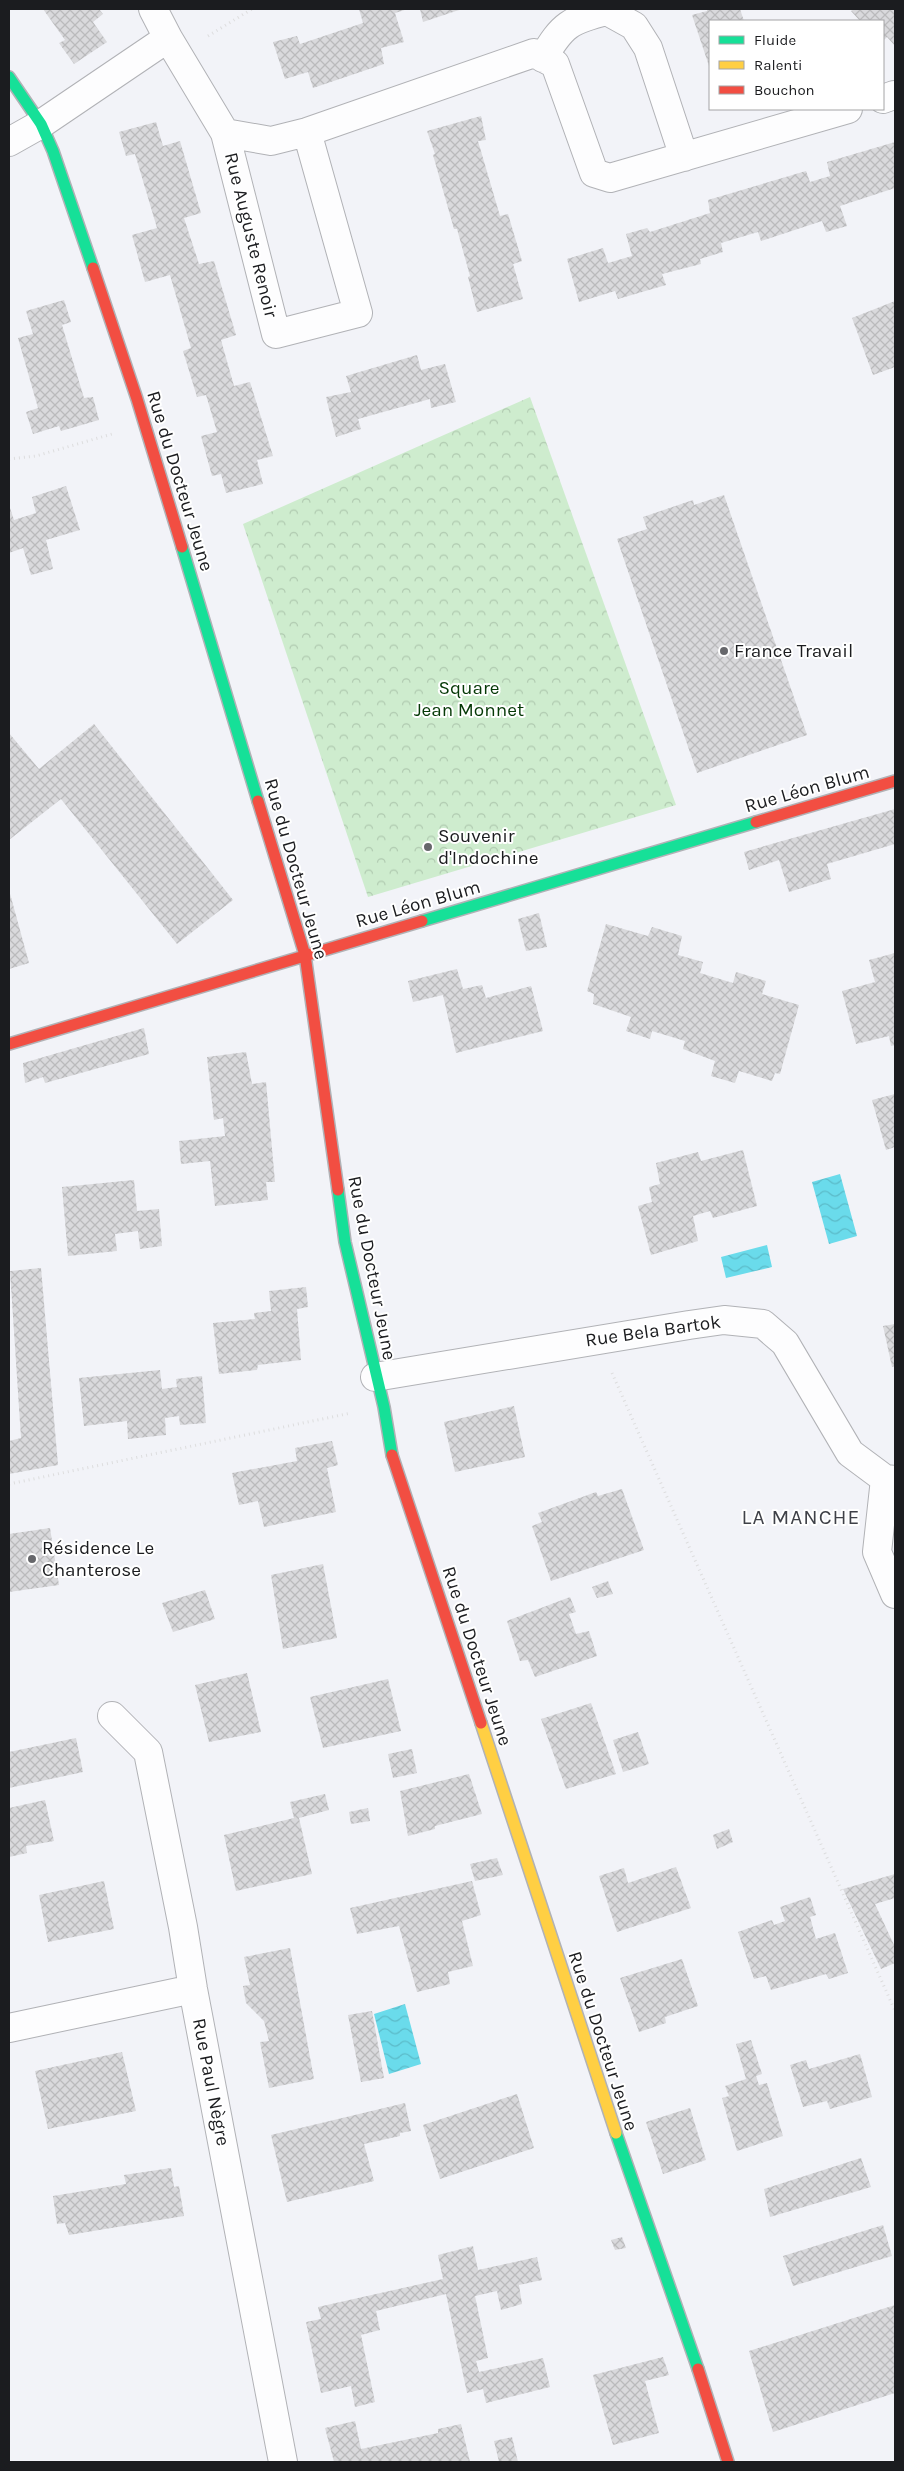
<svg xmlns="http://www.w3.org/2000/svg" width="904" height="2471" font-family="Karla,sans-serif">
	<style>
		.forest { fill: url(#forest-crowns) }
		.water { fill: url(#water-waves) }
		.building { fill: url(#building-cross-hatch) }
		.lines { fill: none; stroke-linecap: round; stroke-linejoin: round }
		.street-casing { stroke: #b1b2b6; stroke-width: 30 }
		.fast-casing { stroke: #b1b2b6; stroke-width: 14 }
		.slow-casing { stroke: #b1b2b6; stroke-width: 14 }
		.jam-casing { stroke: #b1b2b6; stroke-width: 14 }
		.path { stroke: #ddddde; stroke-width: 3; stroke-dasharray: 1 4; stroke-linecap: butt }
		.street { stroke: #fdfdfe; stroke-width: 28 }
		.fast { stroke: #16e098; stroke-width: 11 }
		.slow { stroke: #ffcf43; stroke-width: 11 }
		.jam { stroke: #f24e42; stroke-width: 11 }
		.poi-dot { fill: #66676b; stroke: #fff; stroke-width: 2 }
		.labels { text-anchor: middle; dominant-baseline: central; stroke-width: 4; stroke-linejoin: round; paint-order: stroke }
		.street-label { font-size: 19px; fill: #1b1c1f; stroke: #fff }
		.poi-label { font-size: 19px; fill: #1b1c1f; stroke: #fff; text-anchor: start }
		.park-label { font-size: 19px; fill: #053906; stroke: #fff }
		.quarter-label { font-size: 21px; letter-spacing: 1px; fill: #3f4148; stroke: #fff }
	</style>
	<defs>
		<pattern id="forest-crowns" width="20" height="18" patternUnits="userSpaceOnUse" patternTransform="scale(1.25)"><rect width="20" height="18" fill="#ceecce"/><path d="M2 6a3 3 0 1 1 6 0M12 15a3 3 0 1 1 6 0" fill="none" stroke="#b0cab0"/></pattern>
		<pattern id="water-waves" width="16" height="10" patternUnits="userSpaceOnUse" patternTransform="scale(1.25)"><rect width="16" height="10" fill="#6adbeb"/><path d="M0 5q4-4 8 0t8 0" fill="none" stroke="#5bbbc9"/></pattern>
		<pattern id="building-cross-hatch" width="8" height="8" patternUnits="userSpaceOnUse" patternTransform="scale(1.25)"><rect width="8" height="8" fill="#d9d9dc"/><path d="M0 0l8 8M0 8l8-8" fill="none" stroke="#bababc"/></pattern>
	</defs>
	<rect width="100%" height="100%" fill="#f2f3f8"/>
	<path class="forest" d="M 530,397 L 676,805 L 368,897 L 243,524 Z"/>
	<path class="water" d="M 840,1174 L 857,1236 L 829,1244 L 812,1182 Z
		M 767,1245 L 772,1267 L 726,1278 L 721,1257 Z
		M 405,2004 L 421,2064 L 389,2074 L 374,2014 Z"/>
	<path class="building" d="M 43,9 L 99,9 L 103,14 L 93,22 L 107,42 L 74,64 L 59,43 L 65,40 Z
		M 359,9 L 408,9 L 395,13 L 404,42 L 381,48 L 384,64 L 313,88 L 308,72 L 285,79 L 273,42 L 297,36 L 300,44 L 363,23 Z
		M 420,9 L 462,9 L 423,22 Z
		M 707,9 L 740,9 L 744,21 L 710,21 L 710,69 L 692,15 L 707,11 Z
		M 854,9 L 895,9 L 895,46 L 887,37 L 883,41 L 883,21 L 860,21 L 851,11 Z
		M 481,116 L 486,140 L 478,141 L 500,216 L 508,214 L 522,261 L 513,264 L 523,299 L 477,312 L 468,277 L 470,276 L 457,229 L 454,229 L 433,155 L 435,154 L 427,131 Z
		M 156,122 L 163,146 L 180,141 L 201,213 L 184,218 L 199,264 L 214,261 L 236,335 L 221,340 L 234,386 L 250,382 L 273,456 L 257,460 L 263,484 L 226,493 L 221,474 L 212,476 L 201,436 L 217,432 L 206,395 L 197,397 L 183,351 L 191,348 L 170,275 L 145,282 L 132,235 L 157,228 L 135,154 L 126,156 L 119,132 Z
		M 895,142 L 895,188 L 840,206 L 847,226 L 826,232 L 822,221 L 761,241 L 758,232 L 721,243 L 723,252 L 700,259 L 701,264 L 662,274 L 666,285 L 618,299 L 615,291 L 579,302 L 567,259 L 603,248 L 608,263 L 632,256 L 626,234 L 647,228 L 650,232 L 710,213 L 708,200 L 806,171 L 810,182 L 830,176 L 827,162 Z
		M 64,300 L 71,322 L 62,325 L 84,398 L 93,397 L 99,420 L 61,431 L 59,426 L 33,434 L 26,412 L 38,408 L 18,338 L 33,334 L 26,311 Z
		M 895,301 L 895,367 L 873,375 L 852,318 Z
		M 417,355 L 421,370 L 445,364 L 456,402 L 431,408 L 430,399 L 358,419 L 361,429 L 336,437 L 326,397 L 351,392 L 346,376 Z
		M 66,486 L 80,530 L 46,540 L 53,569 L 31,575 L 23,548 L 9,553 L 9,505 L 14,520 L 36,513 L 32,497 Z
		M 724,495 L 807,735 L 697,773 L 617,539 L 647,529 L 643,517 L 693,500 L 694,505 Z
		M 94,724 L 233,900 L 177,944 L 61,799 L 9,840 L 9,733 L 39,769 Z
		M 895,809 L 895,844 L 827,864 L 831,879 L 789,892 L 779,860 L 749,870 L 744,852 Z
		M 9,890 L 29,963 L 9,969 Z
		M 539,913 L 547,947 L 526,951 L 518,919 Z
		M 606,924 L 648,936 L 652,927 L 682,936 L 678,955 L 703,962 L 700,973 L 733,983 L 736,972 L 766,981 L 762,994 L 799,1005 L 780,1074 L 775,1073 L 772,1081 L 739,1071 L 735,1083 L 711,1076 L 715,1061 L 683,1049 L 685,1041 L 652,1031 L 650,1039 L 626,1031 L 631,1017 L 593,1004 L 594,994 L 587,991 Z
		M 895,953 L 895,1045 L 891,1046 L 889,1036 L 856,1044 L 842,991 L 875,982 L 869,960 Z
		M 457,969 L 463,989 L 482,985 L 486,998 L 531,986 L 543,1031 L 456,1053 L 443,995 L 413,1002 L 408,981 Z
		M 144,1028 L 149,1054 L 45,1083 L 43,1077 L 25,1083 L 23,1063 Z
		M 246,1052 L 252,1084 L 266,1082 L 275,1182 L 266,1182 L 268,1200 L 215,1206 L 210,1161 L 181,1164 L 179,1141 L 225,1136 L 223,1118 L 214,1120 L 207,1057 Z
		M 895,1094 L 895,1147 L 886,1150 L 872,1100 Z
		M 743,1150 L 757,1206 L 713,1218 L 710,1211 L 693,1216 L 698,1241 L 651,1255 L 638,1206 L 652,1202 L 649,1187 L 660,1184 L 656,1163 L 698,1152 L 701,1161 Z
		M 134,1180 L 137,1211 L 159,1209 L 162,1246 L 140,1249 L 138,1231 L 115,1234 L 117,1251 L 68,1256 L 62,1187 Z
		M 41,1268 L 58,1465 L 9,1474 L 9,1441 L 21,1438 L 10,1271 Z
		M 306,1287 L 308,1307 L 297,1309 L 301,1360 L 258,1365 L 257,1370 L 219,1374 L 213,1323 L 255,1319 L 254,1313 L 271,1311 L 269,1291 Z
		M 895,1324 L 895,1366 L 892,1367 L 883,1326 Z
		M 160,1370 L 162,1389 L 177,1387 L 176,1379 L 202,1376 L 206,1423 L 180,1425 L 179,1416 L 165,1418 L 166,1435 L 128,1439 L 127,1421 L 84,1426 L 79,1378 Z
		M 514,1406 L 525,1457 L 455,1472 L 444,1422 Z
		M 332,1441 L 338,1465 L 327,1468 L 336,1512 L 264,1527 L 258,1501 L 239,1505 L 232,1473 L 297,1461 L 295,1448 Z
		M 622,1489 L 644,1550 L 551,1581 L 532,1526 L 542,1522 L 538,1513 L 596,1492 L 598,1496 Z
		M 50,1528 L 59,1585 L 9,1592 L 9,1534 Z
		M 323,1564 L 337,1638 L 283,1649 L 271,1575 Z
		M 608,1581 L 613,1594 L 597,1598 L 592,1587 Z
		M 205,1590 L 215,1619 L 173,1632 L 162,1603 Z
		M 570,1597 L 576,1612 L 569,1614 L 576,1634 L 589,1631 L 597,1656 L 535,1677 L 528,1660 L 520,1661 L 507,1621 Z
		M 247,1673 L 261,1732 L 209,1742 L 195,1685 Z
		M 388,1679 L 401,1731 L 323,1748 L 310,1697 Z
		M 591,1703 L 616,1774 L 566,1789 L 541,1719 Z
		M 638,1732 L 649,1764 L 623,1772 L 613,1740 Z
		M 76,1738 L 83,1772 L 9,1788 L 9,1752 Z
		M 412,1749 L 417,1773 L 393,1778 L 388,1754 Z
		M 469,1774 L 482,1814 L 435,1826 L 435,1829 L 408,1836 L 400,1791 Z
		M 325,1794 L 329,1810 L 299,1818 L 312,1874 L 236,1891 L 224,1835 L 294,1818 L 290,1802 Z
		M 45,1800 L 54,1841 L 26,1846 L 27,1853 L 9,1857 L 9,1808 Z
		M 368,1808 L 370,1821 L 351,1824 L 349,1812 Z
		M 729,1829 L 733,1842 L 717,1849 L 713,1835 Z
		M 497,1858 L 503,1875 L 475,1881 L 470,1864 Z
		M 676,1867 L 691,1908 L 617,1932 L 599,1876 L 624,1868 L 628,1883 Z
		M 895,1874 L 895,1898 L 875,1904 L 895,1947 L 895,1963 L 881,1969 L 843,1889 Z
		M 104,1881 L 114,1929 L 48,1942 L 39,1895 Z
		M 472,1881 L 481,1915 L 462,1921 L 473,1966 L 448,1972 L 450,1984 L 417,1992 L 399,1926 L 357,1934 L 350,1908 Z
		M 810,1897 L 816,1915 L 810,1917 L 816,1939 L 835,1933 L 848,1973 L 829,1979 L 826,1974 L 771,1990 L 766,1976 L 754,1979 L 738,1932 L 772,1920 L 774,1925 L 785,1921 L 780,1907 Z
		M 290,1948 L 314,2079 L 269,2088 L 260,2042 L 269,2041 L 264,2021 L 246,2003 L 243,1986 L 250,1985 L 244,1957 Z
		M 682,1959 L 698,2006 L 665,2017 L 666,2023 L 639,2032 L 620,1978 Z
		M 372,2011 L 384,2078 L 361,2082 L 348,2015 Z
		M 751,2040 L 762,2074 L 756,2076 L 759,2085 L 767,2083 L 783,2136 L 737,2151 L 722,2098 L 729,2096 L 725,2086 L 746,2079 L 736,2044 Z
		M 122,2052 L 136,2111 L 48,2129 L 35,2071 Z
		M 860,2054 L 872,2097 L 830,2109 L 827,2101 L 803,2107 L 790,2065 L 806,2060 L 809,2069 Z
		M 517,2094 L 534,2148 L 440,2179 L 423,2125 Z
		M 405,2103 L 411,2131 L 400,2133 L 400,2136 L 364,2144 L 374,2181 L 287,2202 L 271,2135 Z
		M 690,2108 L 706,2160 L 663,2174 L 646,2122 Z
		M 861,2158 L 871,2187 L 770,2217 L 764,2189 Z
		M 171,2168 L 174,2187 L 179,2186 L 184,2216 L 69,2235 L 65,2223 L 57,2224 L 53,2196 L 126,2184 L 124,2175 Z
		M 883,2225 L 892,2256 L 793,2286 L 783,2256 Z
		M 622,2237 L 626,2248 L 615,2250 L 611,2240 Z
		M 473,2246 L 478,2270 L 537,2257 L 542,2280 L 519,2285 L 522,2304 L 501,2310 L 497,2291 L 475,2296 L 488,2358 L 476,2361 L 479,2372 L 543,2358 L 550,2387 L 486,2403 L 483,2389 L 467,2393 L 446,2294 L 376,2311 L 380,2330 L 361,2335 L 375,2402 L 355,2407 L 351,2386 L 321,2393 L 306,2322 L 321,2319 L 318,2307 L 443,2279 L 438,2255 Z
		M 895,2305 L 895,2393 L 773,2432 L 749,2351 Z
		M 663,2357 L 669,2375 L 645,2381 L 659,2433 L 613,2445 L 593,2375 Z
		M 355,2421 L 361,2449 L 438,2433 L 438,2429 L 461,2424 L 470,2462 L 334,2462 L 325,2428 Z
		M 512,2437 L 518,2462 L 499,2462 L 494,2441 Z"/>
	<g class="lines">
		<g class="street-casing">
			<path id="street" d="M 168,38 L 225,133 L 276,334 L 358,313 L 307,132
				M 543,58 C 562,25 570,20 607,11 L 634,26 L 648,48 L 684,157
				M 883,99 L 894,95
				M 225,133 L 271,141 L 307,132 L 534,53 L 555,64 L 594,173 L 610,178 L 848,109
				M 9,142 L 41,124 L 168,38 L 153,9
				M 375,1377 L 689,1325 L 724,1320 L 763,1324 L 785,1343 L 850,1453 L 885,1479 L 895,1480
				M 885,1479 L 877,1552 L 895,1594
				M 112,1716 L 148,1752 L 183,1927 L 193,1989 L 283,2462
				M 9,2028 L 193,1989"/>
		</g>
		<g class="fast-casing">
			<path id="fast" d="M 9,77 L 41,124 L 53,151 L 93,268
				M 182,547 L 258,801
				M 422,921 L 756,822
				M 338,1190 L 345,1242 L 384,1407 L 392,1455
				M 616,2133 L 698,2369"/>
		</g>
		<g class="slow-casing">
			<path id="slow" d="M 481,1723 L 616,2133"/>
		</g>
		<g class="jam-casing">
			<path id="jam" d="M 93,268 L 137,399 L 182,547
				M 258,801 L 305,955 L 338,1190
				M 756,822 L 895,781
				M 9,1044 L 422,921
				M 392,1455 L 481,1723
				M 698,2369 L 728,2462"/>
		</g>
		<path class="path" d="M 208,36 L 252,9
			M 9,459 L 36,456 L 112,434
			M 612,1373 L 895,2011
			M 9,1484 L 351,1413"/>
		<use href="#street" class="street"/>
		<use href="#fast" class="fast"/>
		<use href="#slow" class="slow"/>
		<use href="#jam" class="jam"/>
	</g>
	<g class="poi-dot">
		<circle cx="724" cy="651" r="5"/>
		<circle cx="428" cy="847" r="5"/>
		<circle cx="32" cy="1559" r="5"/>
	</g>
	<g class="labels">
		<g class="street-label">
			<text transform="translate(251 235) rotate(76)">Rue Auguste Renoir</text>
			<text transform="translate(180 481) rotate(73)">Rue du Docteur Jeune</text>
			<text transform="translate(807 789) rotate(-16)">Rue Léon Blum</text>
			<text transform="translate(296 869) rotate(74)">Rue du Docteur Jeune</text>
			<text transform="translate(418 904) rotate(-16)">Rue Léon Blum</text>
			<text transform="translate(372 1268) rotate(79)">Rue du Docteur Jeune</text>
			<text transform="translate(653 1331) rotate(-8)">Rue Bela Bartok</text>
			<text transform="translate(477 1656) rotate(72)">Rue du Docteur Jeune</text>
			<text transform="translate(603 2041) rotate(72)">Rue du Docteur Jeune</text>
			<text transform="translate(211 2082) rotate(79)">Rue Paul Nègre</text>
		</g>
		<g class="poi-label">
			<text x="734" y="651">France Travail</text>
			<text x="438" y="836">Souvenir<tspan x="438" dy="22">d'Indochine</tspan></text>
			<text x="42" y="1548">Résidence Le<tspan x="42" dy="22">Chanterose</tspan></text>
		</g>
		<g class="park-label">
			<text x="469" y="688">Square<tspan x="469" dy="22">Jean Monnet</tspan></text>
		</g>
		<g class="quarter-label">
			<text x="801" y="1517">LA MANCHE</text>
		</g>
	</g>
	<rect width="904" height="2471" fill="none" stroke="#1b1c1f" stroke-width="20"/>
	<rect x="709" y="20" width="175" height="90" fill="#ffffff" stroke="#a4a4a5"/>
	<rect x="719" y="36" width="25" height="8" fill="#16e098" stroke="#a4a4a5"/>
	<text x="754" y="45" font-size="15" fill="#1b1c1f">Fluide</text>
	<rect x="719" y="61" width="25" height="8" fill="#ffcf43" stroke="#a4a4a5"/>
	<text x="754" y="70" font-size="15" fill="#1b1c1f">Ralenti</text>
	<rect x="719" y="86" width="25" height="8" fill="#f24e42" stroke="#a4a4a5"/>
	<text x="754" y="95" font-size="15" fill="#1b1c1f">Bouchon</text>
</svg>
